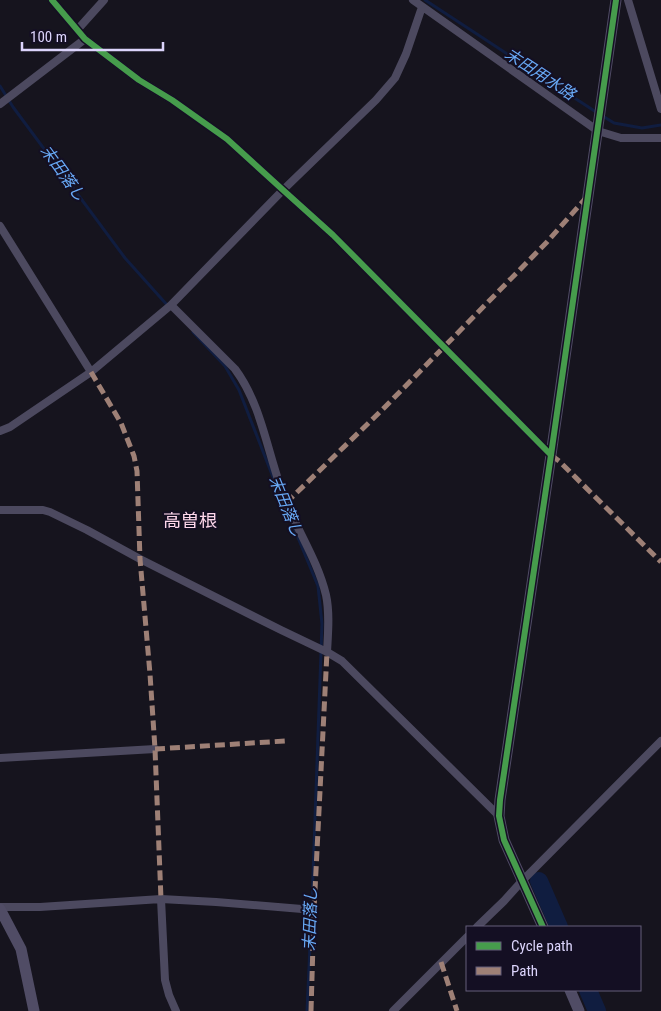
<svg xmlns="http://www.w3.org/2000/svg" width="661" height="1011" font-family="'Roboto Condensed','Noto Sans JP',sans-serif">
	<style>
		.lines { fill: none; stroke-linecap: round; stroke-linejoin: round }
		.stream { stroke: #101d40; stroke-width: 3 }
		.river { stroke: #101d40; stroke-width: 18 }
		.street { stroke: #4c495f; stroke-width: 8 }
		.secondary { stroke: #504c65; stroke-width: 11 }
		.quiet { stroke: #9e8076; stroke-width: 5; stroke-dasharray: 10 5; stroke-linecap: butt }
		.cycleway-casing { stroke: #140f23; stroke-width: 9 }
		.cycleway { stroke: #469c4c; stroke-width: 6 }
		.labels { text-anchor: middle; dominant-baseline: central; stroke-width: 4; stroke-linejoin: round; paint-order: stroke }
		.water-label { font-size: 16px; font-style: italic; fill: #68a9f6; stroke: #140f23 }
		.quarter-label { font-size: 18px; fill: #fdd6eb; stroke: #140f23 }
	</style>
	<rect width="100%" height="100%" fill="#16141e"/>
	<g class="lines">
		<path class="stream" d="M 425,0 L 596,112
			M 0,86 L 13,107 L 125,258 L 168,306
			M 601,115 L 614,123 L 642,128 L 661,125
			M 193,332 L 225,366 L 239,390 L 278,490
			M 294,528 L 318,586 L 322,624 L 312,902 L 307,1011"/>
		<path class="river" d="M 539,881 L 559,927
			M 588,990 L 597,1011"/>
		<path class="street" d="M 52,0 L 85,39 L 139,80 L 172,100 L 227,139 L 283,190 L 333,235 L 551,455
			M 413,0 L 598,131 L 621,138 L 661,138
			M 628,0 L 661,109
			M 78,29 L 104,0
			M 0,104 L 85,39
			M 0,226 L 91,372
			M 171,305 L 235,369 C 264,408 268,460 287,504 C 300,535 318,562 326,595 C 330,613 328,634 327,652
			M 0,431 L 10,427 L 91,372 L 171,305 L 283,190 L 376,100 L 395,78 L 406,54 L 422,7
			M 0,510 L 43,510 L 50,512 L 87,530 L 140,559 L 281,630 L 327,652 L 342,661 L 499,816
			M 0,758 L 155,749
			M 161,899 L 165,980 L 169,995 L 176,1011
			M 0,907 L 40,907 L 161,899 L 216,902 L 314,910
			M 477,927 L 504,901 L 522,881 L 661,741
			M 393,1011 L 467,937"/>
		<path class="secondary" d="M 0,909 L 21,949 L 34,1011
			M 543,927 L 504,840 L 499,816 L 500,800 L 551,455 L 616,0
			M 570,990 L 579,1011"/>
		<path class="quiet" d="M 91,372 L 121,423 L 134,456 L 137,471 L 140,559 L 150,674 L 155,749 L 161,899
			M 551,455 L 559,461 L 661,562
			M 286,503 L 383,409 L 546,243 L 586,198
			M 155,749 L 285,741
			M 441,962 L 457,1011
			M 311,1011 L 314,910 L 327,652"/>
		<g class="cycleway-casing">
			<path id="cycleway" d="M 52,0 L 85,39 L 139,80 L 172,100 L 227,139 L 283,190 L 333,235 L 551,455
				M 543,927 L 504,840 L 499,816 L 500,800 L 551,455 L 616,0"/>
		</g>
		<use href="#cycleway" class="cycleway"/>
	</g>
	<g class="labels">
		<g class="water-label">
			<text transform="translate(540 74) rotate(33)">末田用水路</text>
			<text transform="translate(63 173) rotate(54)">末田落し</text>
			<text transform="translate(286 506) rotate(68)">末田落し</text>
			<text transform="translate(310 919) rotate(-88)">末田落し</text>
		</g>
		<g class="quarter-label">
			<text x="190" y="520">高曽根</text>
		</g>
	</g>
	<rect x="466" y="926" width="175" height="65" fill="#140f23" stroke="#645e7a"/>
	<rect x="476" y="942" width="25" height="8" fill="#469c4c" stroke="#645e7a"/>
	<text x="511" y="951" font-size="15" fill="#dcd4fc">Cycle path</text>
	<rect x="476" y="967" width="25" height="8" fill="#9e8076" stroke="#645e7a"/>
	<text x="511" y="976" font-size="15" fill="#dcd4fc">Path</text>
	<path d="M22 42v8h141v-8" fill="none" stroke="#dcd4fc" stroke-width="2.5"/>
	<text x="30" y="42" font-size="15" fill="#dcd4fc" stroke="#140f23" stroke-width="4" paint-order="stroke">100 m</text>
</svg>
